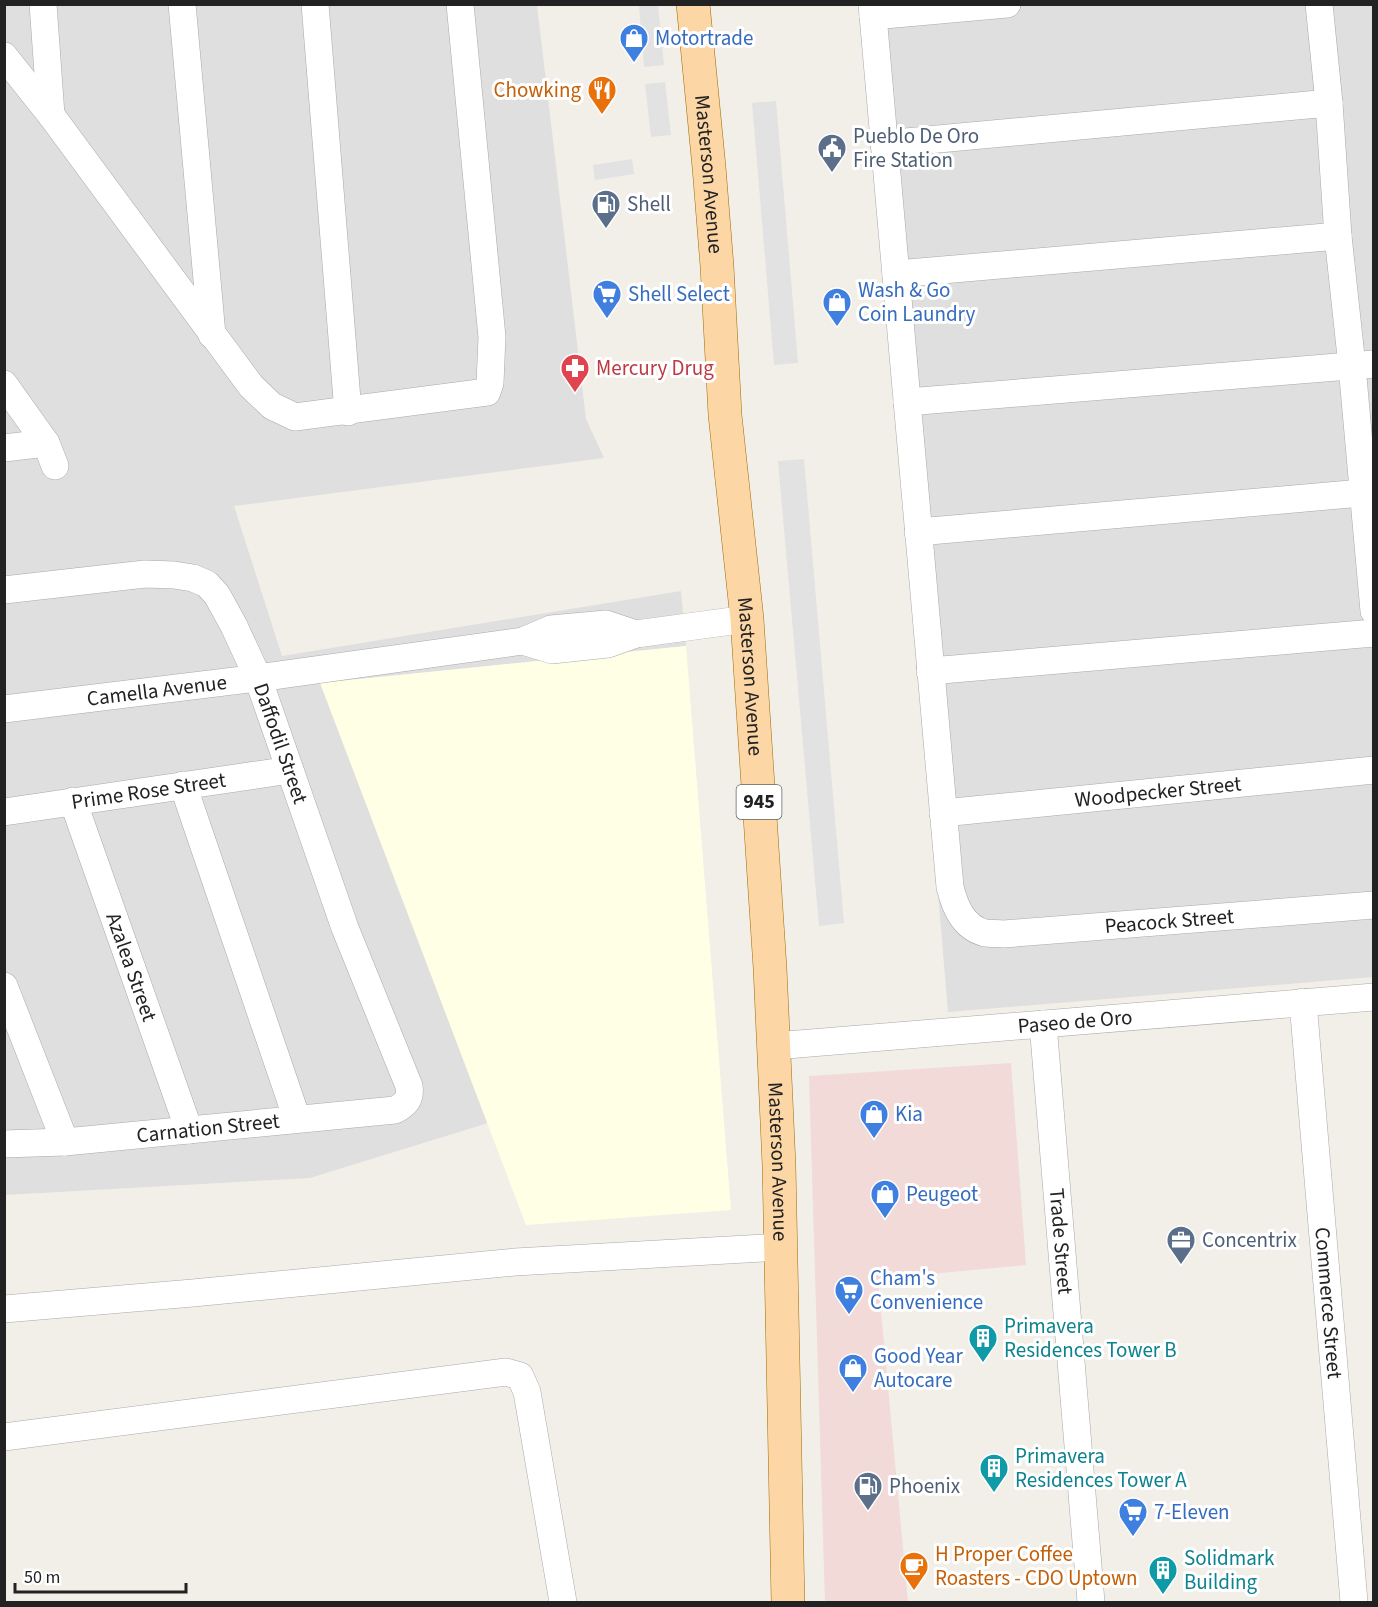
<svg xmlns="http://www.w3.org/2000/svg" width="1378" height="1607" font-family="'Source Sans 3',sans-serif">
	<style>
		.residential { fill: #e0dfdf }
		.commercial { fill: #f2dad9 }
		.education { fill: #ffffe5 }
		.parking { fill: #e2e2e2 }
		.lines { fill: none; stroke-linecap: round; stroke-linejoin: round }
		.minor-casing { stroke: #a9a9a9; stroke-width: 28 }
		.primary-casing { stroke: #a06b00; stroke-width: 34 }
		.minor { stroke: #fff; stroke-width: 27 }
		.primary { stroke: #fcd6a4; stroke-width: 33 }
		.labels { text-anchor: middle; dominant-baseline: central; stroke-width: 6; stroke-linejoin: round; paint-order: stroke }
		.shield { fill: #fff; stroke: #646464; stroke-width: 1.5 }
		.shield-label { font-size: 20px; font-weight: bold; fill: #222 }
		.shop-label { font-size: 21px; fill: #366cbe; stroke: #fff; text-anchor: start }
		.food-label { font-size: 21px; fill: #c56008; stroke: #fff; text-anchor: end }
		.service-label { font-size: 21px; fill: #4e5e75; stroke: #fff; text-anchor: start }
		.street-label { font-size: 21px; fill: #222; stroke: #fff }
		.health-label { font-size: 21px; fill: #be3a42; stroke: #fff; text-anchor: start }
		.culture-label { font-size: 21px; fill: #0d838f; stroke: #fff; text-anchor: start }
	</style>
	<rect width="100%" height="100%" fill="#f2efe9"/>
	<path class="residential" d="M 5,5 L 537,5 L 586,419 L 604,458 L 234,506 L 282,656 L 681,591 L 686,646 L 321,683 L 488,1123 L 310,1178 L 5,1195 Z
		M 863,5 L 1373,5 L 1373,977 L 948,1012 Z"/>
	<path class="commercial" d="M 1011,1063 L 1026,1265 L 878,1279 L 908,1602 L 825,1602 L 809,1076 Z"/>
	<path class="education" d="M 686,646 L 731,1210 L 526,1225 L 320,683 Z"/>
	<path class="parking" d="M 639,5 L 658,5 L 664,65 L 644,67 Z
		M 665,82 L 671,135 L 651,137 L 645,84 Z
		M 776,101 L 798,363 L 774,365 L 752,103 Z
		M 632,159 L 634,174 L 595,180 L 593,165 Z
		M 804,459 L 844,923 L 819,926 L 778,461 Z"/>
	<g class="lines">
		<g class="minor-casing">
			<g id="minor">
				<path d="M 43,4 L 51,115"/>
				<path d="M 182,4 L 212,335"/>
				<path d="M 315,4 L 348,412"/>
				<path id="s1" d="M 872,4 L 950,887 C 955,907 963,927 985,933 C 991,934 998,933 1004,934 L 1374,905"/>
				<path d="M 1319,4 L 1329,103 L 1338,236 L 1352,366 L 1374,611"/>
				<path d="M 873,16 L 1007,4"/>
				<path d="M 4,56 L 51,115 L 251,386 L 272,406 L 295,417 L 487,392 L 490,383 L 492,337 L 460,4"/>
				<path d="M 884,144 L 1329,103"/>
				<path d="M 896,274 L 1338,236"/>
				<path d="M 4,384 L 46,443 L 55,466"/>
				<path d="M 907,402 L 1374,364"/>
				<path d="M 4,448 L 46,443"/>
				<path d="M 918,532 L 1362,493"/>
				<path id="s2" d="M 4,590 L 145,574 L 174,575 L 193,578 L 207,584 L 217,595 L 234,626 L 258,678 L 345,928 L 409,1086 C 411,1099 406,1104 395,1110 L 65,1142 L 4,1144"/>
				<path d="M 523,641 L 552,650 L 608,644 L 636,634 L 747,619"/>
				<path d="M 930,671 L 1374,633"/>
				<path id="s3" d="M 4,709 L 258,678 L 523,641 L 551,629 L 606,624 L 636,634"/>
				<path d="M 183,785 L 297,1119"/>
				<path id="s4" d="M 73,801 L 189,1130"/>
				<path id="s5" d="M 4,812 L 290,770"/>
				<path id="s6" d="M 943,813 L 1374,770"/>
				<path d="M 4,986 L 65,1142"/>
				<path id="s7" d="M 1303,1002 L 1354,1602"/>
				<path id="s8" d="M 1043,1024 L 1091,1602"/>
				<path id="s9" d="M 774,1046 L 1374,997"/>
				<path d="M 4,1309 L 193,1293 L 515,1262 L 781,1247"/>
				<path d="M 4,1437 L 506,1372 L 520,1376 L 527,1392 L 563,1602"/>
			</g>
		</g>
		<g class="primary-casing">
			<g id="primary">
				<path id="s10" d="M 693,4 L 709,167 L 717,266 L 725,415 L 747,619 L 770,968 L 779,1165 L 788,1602"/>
			</g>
		</g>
		<use href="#minor" class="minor"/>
		<use href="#primary" class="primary"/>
	</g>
	<defs>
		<g id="shop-pin" transform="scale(1.5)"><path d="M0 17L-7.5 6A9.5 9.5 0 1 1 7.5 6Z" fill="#3f7fe0" stroke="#fff"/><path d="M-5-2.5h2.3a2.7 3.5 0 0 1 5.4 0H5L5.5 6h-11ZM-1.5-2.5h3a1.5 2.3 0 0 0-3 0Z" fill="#fff"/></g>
		<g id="restaurant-pin" transform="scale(1.5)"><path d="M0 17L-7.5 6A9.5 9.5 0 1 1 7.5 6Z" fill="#e8710a" stroke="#fff"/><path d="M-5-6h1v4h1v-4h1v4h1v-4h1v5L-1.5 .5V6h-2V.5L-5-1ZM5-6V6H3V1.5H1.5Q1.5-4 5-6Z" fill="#fff"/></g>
		<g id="civic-pin" transform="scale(1.5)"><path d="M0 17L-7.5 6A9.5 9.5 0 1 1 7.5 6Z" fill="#5c6f8a" stroke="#fff"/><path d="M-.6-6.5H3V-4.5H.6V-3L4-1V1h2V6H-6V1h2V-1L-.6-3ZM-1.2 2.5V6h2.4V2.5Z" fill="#fff"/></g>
		<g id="fuel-pin" transform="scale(1.5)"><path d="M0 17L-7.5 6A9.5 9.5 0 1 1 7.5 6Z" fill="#5c6f8a" stroke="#fff"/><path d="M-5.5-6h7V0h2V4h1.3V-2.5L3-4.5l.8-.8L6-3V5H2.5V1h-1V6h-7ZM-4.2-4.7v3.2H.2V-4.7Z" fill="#fff"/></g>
		<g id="supermarket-pin" transform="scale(1.5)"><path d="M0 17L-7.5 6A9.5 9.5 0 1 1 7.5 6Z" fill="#3f7fe0" stroke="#fff"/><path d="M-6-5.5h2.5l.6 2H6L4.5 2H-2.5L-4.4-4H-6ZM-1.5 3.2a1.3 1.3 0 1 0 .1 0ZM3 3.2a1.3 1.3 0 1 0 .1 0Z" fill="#fff"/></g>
		<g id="pharmacy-pin" transform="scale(1.5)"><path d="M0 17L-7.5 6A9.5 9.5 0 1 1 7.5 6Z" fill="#e0444e" stroke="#fff"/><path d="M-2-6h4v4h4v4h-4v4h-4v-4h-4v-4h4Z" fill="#fff"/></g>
		<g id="office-pin" transform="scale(1.5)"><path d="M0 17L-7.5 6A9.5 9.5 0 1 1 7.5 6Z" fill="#5c6f8a" stroke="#fff"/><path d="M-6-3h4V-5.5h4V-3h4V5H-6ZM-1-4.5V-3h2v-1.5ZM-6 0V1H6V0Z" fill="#fff"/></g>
		<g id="building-pin" transform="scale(1.5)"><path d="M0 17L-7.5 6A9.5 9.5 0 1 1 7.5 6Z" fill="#0f9aa8" stroke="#fff"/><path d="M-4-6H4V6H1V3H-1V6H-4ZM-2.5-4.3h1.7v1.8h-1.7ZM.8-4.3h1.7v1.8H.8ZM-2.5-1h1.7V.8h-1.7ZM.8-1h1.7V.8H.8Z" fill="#fff"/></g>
		<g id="cafe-pin" transform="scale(1.5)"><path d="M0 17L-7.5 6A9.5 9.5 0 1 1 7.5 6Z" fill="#e8710a" stroke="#fff"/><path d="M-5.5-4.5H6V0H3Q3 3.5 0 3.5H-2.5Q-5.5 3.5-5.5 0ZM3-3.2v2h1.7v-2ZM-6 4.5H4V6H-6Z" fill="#fff"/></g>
	</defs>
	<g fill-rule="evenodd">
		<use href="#shop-pin" x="634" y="38"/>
		<use href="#restaurant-pin" x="602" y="90"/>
		<use href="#civic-pin" x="832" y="148"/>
		<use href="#fuel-pin" x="606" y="204"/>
		<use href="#supermarket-pin" x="607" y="294"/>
		<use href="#shop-pin" x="837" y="302"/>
		<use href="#pharmacy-pin" x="575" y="368"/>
		<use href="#shop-pin" x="874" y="1114"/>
		<use href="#shop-pin" x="885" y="1194"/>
		<use href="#office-pin" x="1181" y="1240"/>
		<use href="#supermarket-pin" x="849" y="1290"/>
		<use href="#building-pin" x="983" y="1338"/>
		<use href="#shop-pin" x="853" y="1368"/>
		<use href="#building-pin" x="994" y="1468"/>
		<use href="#fuel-pin" x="868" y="1486"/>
		<use href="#supermarket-pin" x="1133" y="1512"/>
		<use href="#cafe-pin" x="914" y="1566"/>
		<use href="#building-pin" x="1163" y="1570"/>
	</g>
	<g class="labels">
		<rect class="shield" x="736.5" y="785" width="45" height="34" rx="4.5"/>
		<g class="shield-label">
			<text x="759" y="802">945</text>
		</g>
		<g class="shop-label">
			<text x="655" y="38">Motortrade</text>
			<text x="858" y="290">Wash &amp; Go<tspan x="858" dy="24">Coin Laundry</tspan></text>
			<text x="628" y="294">Shell Select</text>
			<text x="895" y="1114">Kia</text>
			<text x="906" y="1194">Peugeot</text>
			<text x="870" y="1278">Cham's<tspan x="870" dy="24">Convenience</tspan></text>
			<text x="874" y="1356">Good Year<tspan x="874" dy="24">Autocare</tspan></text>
			<text x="1154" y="1512">7-Eleven</text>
		</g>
		<g class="food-label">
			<text x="581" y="90">Chowking</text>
			<text x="935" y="1554" text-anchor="start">H Proper Coffee<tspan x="935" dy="24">Roasters - CDO Uptown</tspan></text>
		</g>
		<g class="service-label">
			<text x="853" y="136">Pueblo De Oro<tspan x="853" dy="24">Fire Station</tspan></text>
			<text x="627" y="204">Shell</text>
			<text x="1202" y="1240">Concentrix</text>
			<text x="889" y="1486">Phoenix</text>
		</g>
		<g class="street-label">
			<text stroke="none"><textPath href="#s10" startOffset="171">Masterson Avenue</textPath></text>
			<text stroke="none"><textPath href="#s10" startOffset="675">Masterson Avenue</textPath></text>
			<text stroke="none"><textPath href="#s3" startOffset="154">Camella Avenue</textPath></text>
			<text stroke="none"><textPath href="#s2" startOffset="382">Daffodil Street</textPath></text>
			<text stroke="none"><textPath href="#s5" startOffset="146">Prime Rose Street</textPath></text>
			<text stroke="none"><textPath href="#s6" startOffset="216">Woodpecker Street</textPath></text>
			<text stroke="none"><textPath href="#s1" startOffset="1132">Peacock Street</textPath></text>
			<text stroke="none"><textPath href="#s4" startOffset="176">Azalea Street</textPath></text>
			<text stroke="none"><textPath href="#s9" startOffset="302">Paseo de Oro</textPath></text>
			<text transform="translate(208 1128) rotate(-6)">Carnation Street</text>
			<text stroke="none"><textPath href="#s10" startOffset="1161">Masterson Avenue</textPath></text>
			<text stroke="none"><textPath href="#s8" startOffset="218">Trade Street</textPath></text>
			<text stroke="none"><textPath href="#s7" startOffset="302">Commerce Street</textPath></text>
		</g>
		<g class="health-label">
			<text x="596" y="368">Mercury Drug</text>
		</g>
		<g class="culture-label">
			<text x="1004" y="1326">Primavera<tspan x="1004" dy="24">Residences Tower B</tspan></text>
			<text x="1015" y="1456">Primavera<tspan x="1015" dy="24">Residences Tower A</tspan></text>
			<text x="1184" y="1558">Solidmark<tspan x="1184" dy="24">Building</tspan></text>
		</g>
	</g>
	<rect width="1378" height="1607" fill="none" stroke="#222222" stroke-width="12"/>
	<path d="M15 1583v9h171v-9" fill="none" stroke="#222222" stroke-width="3"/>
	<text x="24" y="1583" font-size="18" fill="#222222" stroke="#ffffff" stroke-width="4.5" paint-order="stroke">50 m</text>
</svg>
